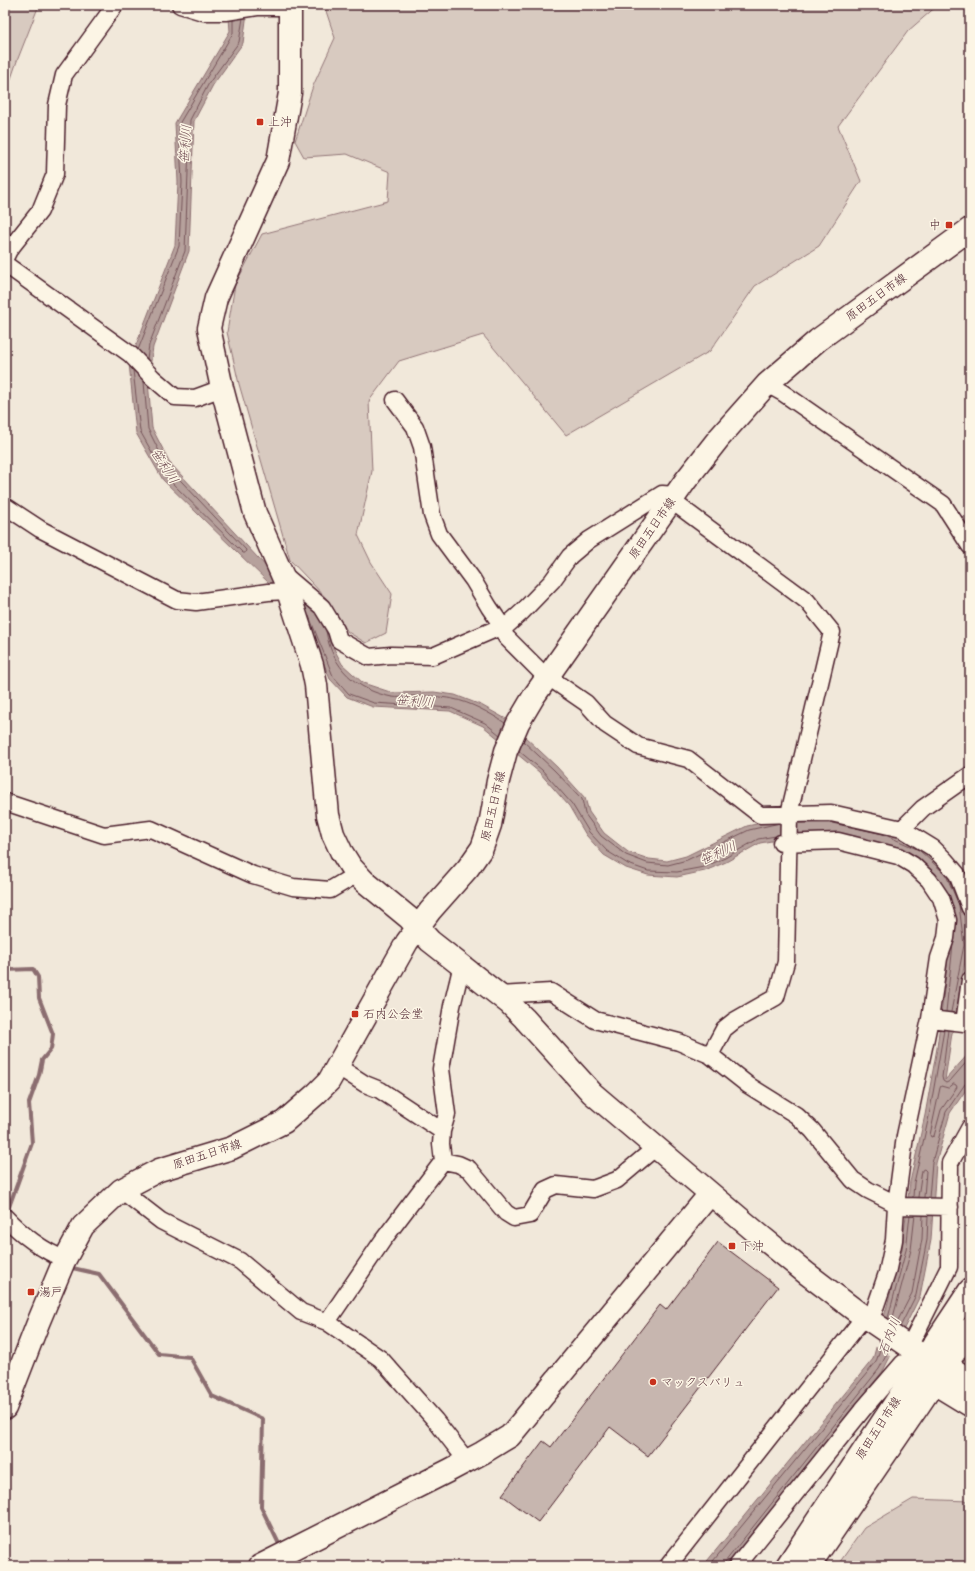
<svg xmlns="http://www.w3.org/2000/svg" width="975" height="1571" font-family="'Shantell Sans','Klee One',sans-serif">
	<style>
		.green { fill: #d8cac0; stroke: #917476 }
		.water { fill: #b6a19c; stroke: #8b6d6f }
		.pier { fill: #f1e8da }
		.lines { fill: none; stroke-linecap: round; stroke-linejoin: round }
		.shore { stroke: #755358; stroke-width: 1 }
		.stream { stroke: #8b6d6f; stroke-width: 4 }
		.building { fill: #c7b6af; stroke: #4a1f2b }
		.street-casing { stroke: #4a1f2b; stroke-width: 19 }
		.secondary-casing { stroke: #4a1f2b; stroke-width: 25 }
		.street { stroke: #fcf5e5; stroke-width: 16 }
		.secondary { stroke: #fcf5e5; stroke-width: 22 }
		.poi-dot { fill: #c8321e; stroke: #fcf5e5; stroke-width: 1.5 }
		.labels { text-anchor: middle; dominant-baseline: central; stroke-width: 3; stroke-linejoin: round; paint-order: stroke }
		.poi-label { font-size: 12px; fill: #4a1f2b; stroke: #fcf5e5; text-anchor: start }
		.street-label { font-size: 12px; fill: #4a1f2b; stroke: #fcf5e5 }
		.water-label { font-size: 13px; font-style: italic; fill: #704c53; stroke: #fcf5e5 }
	</style>
	<rect width="100%" height="100%" fill="#f1e8da"/>
	<filter id="ink" filterUnits="userSpaceOnUse"><feTurbulence type="fractalNoise" baseFrequency=".025" numOctaves="2"/><feDisplacementMap in="SourceGraphic" scale="8" xChannelSelector="R" yChannelSelector="G"/><feConvolveMatrix kernelMatrix="1 2 1 2 8 2 1 2 1" color-interpolation-filters="sRGB"/></filter>
	<g filter="url(#ink)">
		<path class="green" d="M 5,5 L 39,5 L 17,61 L 5,96 Z
			M 324,5 L 938,5 L 908,31 L 838,126 L 861,181 L 819,246 L 755,286 L 710,351 L 566,435 L 483,335 L 399,361 L 369,401 L 372,471 L 358,535 L 371,562 L 392,594 L 386,633 L 366,643 L 348,632 L 326,598 L 290,560 L 239,384 L 227,332 L 235,285 L 262,234 L 388,201 L 390,172 L 347,154 L 304,157 L 295,141 L 313,86 L 335,38 Z
			M 913,1499 L 970,1501 L 970,1566 L 837,1566 L 864,1528 Z"/>
		<path class="water" d="M 228,5 L 248,5 L 243,43 L 213,85 L 194,121 L 189,251 L 153,347 L 148,381 L 152,428 L 170,463 L 271,572 L 324,617 L 329,626 L 332,645 L 342,664 L 363,683 L 393,693 L 434,692 L 455,695 L 481,705 L 506,719 L 557,767 L 585,798 L 589,812 L 604,833 L 628,852 L 649,859 L 667,861 L 686,856 L 747,826 L 780,819 L 832,819 L 885,830 L 921,847 L 949,871 L 963,904 L 968,945 L 952,1033 L 945,1080 L 970,1052 L 970,1084 L 950,1113 L 936,1163 L 931,1240 L 920,1296 L 883,1371 L 727,1566 L 703,1566 L 873,1359 L 902,1249 L 910,1182 L 925,1115 L 937,1048 L 951,933 L 918,864 L 794,837 L 760,843 L 726,862 L 705,871 L 677,877 L 648,875 L 626,868 L 604,855 L 586,835 L 569,806 L 539,772 L 483,726 L 450,711 L 373,707 L 347,697 L 330,679 L 306,619 L 163,480 L 136,433 L 129,363 L 175,245 L 178,182 L 175,123 L 230,31 Z"/>
		<path class="pier" d="M 882,1319 L 903,1334 L 892,1358 L 875,1346 Z"/>
		<g class="lines">
			<path class="shore" d="M 138,350 L 179,246 L 182,182 L 179,124 L 233,33 L 233,20
				M 147,359 L 149,345 L 185,251 L 190,120 L 209,83 L 239,42 L 243,18
				M 133,370 L 140,431 L 166,477 L 243,553 L 245,553 L 246,550 L 166,465 L 148,429 L 144,382
				M 309,616 L 333,676 L 349,694 L 374,703 L 451,708 L 485,723 L 500,735
				M 326,631 C 332,668 356,690 392,697 C 398,698 404,697 410,696 C 425,696 438,696 453,699 C 470,702 490,713 505,723
				M 523,741 L 554,770 L 582,799 L 585,814 L 601,836 L 626,855 L 647,863 L 668,865 L 687,860 L 749,830 L 780,823
				M 519,751 L 542,770 L 572,804 L 589,832 L 607,851 L 628,864 L 648,871 L 677,872 L 704,867 L 725,858 L 758,839 L 776,836
				M 798,823 L 832,823 L 883,834 L 919,850 L 943,872
				M 946,875 L 959,905 L 964,945 L 951,1012
				M 946,1012 L 953,944
				M 948,1030 L 942,1077 L 943,1081 L 946,1083 L 950,1081 L 970,1058
				M 954,1084 L 956,1085 L 957,1087 L 941,1110 L 934,1136 L 931,1137 L 930,1135 L 940,1088 L 941,1086 L 948,1088 Z
				M 913,1197 L 914,1183 L 929,1116 L 944,1030
				M 918,1197 L 922,1170 L 924,1169 L 926,1171 L 924,1197
				M 929,1198 L 932,1162 L 946,1112 L 965,1084 L 970,1082
				M 888,1318 L 906,1250 L 910,1215
				M 892,1321 L 911,1250 L 915,1215
				M 896,1324 L 912,1293 L 922,1239 L 923,1215
				M 900,1327 L 916,1295 L 927,1240 L 928,1216
				M 709,1566 L 876,1362 L 882,1343
				M 724,1566 L 725,1562 L 879,1369 L 890,1348"/>
			<path class="stream" d="M 5,970 L 33,969 L 38,977 L 39,998 L 53,1034 L 51,1049 L 42,1060 L 39,1075 L 29,1103 L 32,1143 L 6,1215
				M 42,1256 L 52,1263 L 55,1264
				M 68,1267 L 99,1274 L 159,1354 L 190,1357 L 212,1396 L 263,1419 L 261,1507 L 281,1548
				M 287,1559 L 290,1566"/>
		</g>
		<path class="building" d="M 718,1242 L 778,1287 L 648,1456 L 610,1427 L 538,1522 L 502,1495 L 543,1441 L 551,1447 L 660,1305 L 666,1310 Z"/>
		<g class="lines">
			<g class="street-casing">
				<path id="street" d="M 180,5 L 203,12 L 226,12 L 257,7 L 290,7
					M 5,258 L 9,250 L 40,211 L 55,174 L 57,105 L 64,75 L 115,5
					M 5,264 L 130,354 L 153,378 L 175,397 L 195,398 L 222,388
					M 767,384 L 783,393 L 943,504 L 970,546
					M 395,400 L 415,427 L 422,447 L 432,515 L 439,534 L 473,580 L 489,607 L 500,623 L 506,637 L 541,672 L 586,703 L 605,724 L 638,746 L 688,759 L 760,815 L 831,813 L 902,829 L 933,848 L 945,860 L 957,874 L 970,908
					M 672,501 L 807,601 L 832,632 L 789,814 L 786,962 L 776,997 L 734,1021 L 724,1029 L 710,1055
					M 5,506 L 40,529 L 177,600 L 196,602 L 268,592 L 288,591
					M 282,573 L 322,607 L 336,630 L 339,640 L 369,657 L 391,655 L 433,656 L 498,628 L 503,629 L 522,612 L 552,581 L 570,556 L 589,540 L 662,494 L 676,495
					M 5,802 L 104,835 L 151,829 L 253,875 L 293,887 L 330,890 L 357,874
					M 902,829 L 923,808 L 970,775
					M 970,980 L 964,1023 L 970,1024
					M 499,995 L 551,992 L 595,1020 L 679,1042 L 710,1055 L 748,1085 L 796,1115 L 812,1130 L 853,1180 L 868,1190 L 900,1206 L 950,1207
					M 930,1019 L 964,1023
					M 337,1066 L 365,1084 L 380,1090 L 442,1131
					M 443,1161 L 458,1164 L 469,1169 L 506,1213 L 514,1218 L 530,1215 L 545,1190 L 556,1185 L 593,1189 L 617,1180 L 655,1148
					M 121,1190 L 161,1221 L 240,1261 L 301,1312 L 327,1322 L 381,1359 L 435,1420 L 467,1461
					M 5,1217 C 20,1233 44,1252 65,1259
					M 327,1322 L 383,1240 L 443,1161 L 441,1144 L 442,1131 L 447,1114 L 441,1069 L 452,1006 L 460,973 L 463,967
					M 909,1347 L 949,1267 L 950,1163 L 970,1127
					M 668,1566 L 865,1316 L 874,1311 L 887,1273 L 894,1240 L 896,1205 L 905,1136 L 930,1019 L 939,958 L 946,938 L 948,920 L 941,898 L 929,880 L 913,865 L 898,856 L 838,841 L 781,843
					M 737,1566 L 864,1408 L 903,1363"/>
			</g>
			<g class="secondary-casing">
				<path id="secondary" d="M 290,5 L 290,93 L 278,161 L 216,298 L 209,328 L 222,388 L 255,513 L 284,579 L 312,665 L 316,685 L 328,815 L 333,834 L 341,851 L 351,867 L 364,881 L 409,918 L 430,941 L 509,1003 L 524,1018 L 592,1093 L 757,1233 L 806,1273 L 856,1311 L 909,1347 L 925,1357 L 946,1365 L 970,1380
					M 929,1369 L 934,1383 L 970,1405
					M 5,1408 L 38,1323 L 64,1261 L 83,1226 L 121,1190 L 159,1170 L 232,1148 L 284,1122 L 316,1094 L 329,1081 L 407,942 L 430,911 L 468,868 L 482,848 L 490,825 L 498,781 L 506,751 L 518,723 L 534,696 L 686,480 L 719,438 L 767,384 L 818,340 L 970,229
					M 260,1566 L 450,1470 L 482,1453 L 510,1436 L 710,1194
					M 787,1566 L 970,1290
					M 809,1566 L 919,1405 L 970,1329"/>
			</g>
			<use href="#street" class="street"/>
			<use href="#secondary" class="secondary"/>
		</g>
	</g>
	<g class="poi-dot">
		<rect x="256" y="118" width="8" height="8" rx="2"/>
		<rect x="945" y="221" width="8" height="8" rx="2"/>
		<rect x="351" y="1010" width="8" height="8" rx="2"/>
		<rect x="728" y="1242" width="8" height="8" rx="2"/>
		<rect x="27" y="1288" width="8" height="8" rx="2"/>
		<circle cx="653" cy="1382" r="4"/>
	</g>
	<g class="labels">
		<g class="poi-label">
			<text x="268" y="122">上沖</text>
			<text x="941" y="225" text-anchor="end">中</text>
			<text x="363" y="1014">石内公会堂</text>
			<text x="740" y="1246">下沖</text>
			<text x="39" y="1292">湯戸</text>
			<text x="661" y="1382">マックスバリュ</text>
		</g>
		<g class="street-label">
			<text transform="translate(876 297) rotate(-36)">原田五日市線</text>
			<text transform="translate(652 528) rotate(-55)">原田五日市線</text>
			<text transform="translate(493 806) rotate(-77)">原田五日市線</text>
			<text transform="translate(207 1154) rotate(-18)">原田五日市線</text>
			<text transform="translate(878 1428) rotate(-57)">原田五日市線</text>
		</g>
		<g class="water-label">
			<text transform="translate(185 144) rotate(-86)">笹利川</text>
			<text transform="translate(165 466) rotate(57)">笹利川</text>
			<text transform="translate(415 701) rotate(4)">笹利川</text>
			<text transform="translate(718 853) rotate(-25)">笹利川</text>
			<text transform="translate(889 1336) rotate(-69)">石内川</text>
		</g>
	</g>
	<rect width="975" height="1571" fill="none" stroke="#fcf5e5" stroke-width="20"/>
	<rect x="10" y="10" width="955" height="1551" fill="none" stroke="#4a1f2b" stroke-width="1.5" filter="url(#ink)"/>
</svg>
